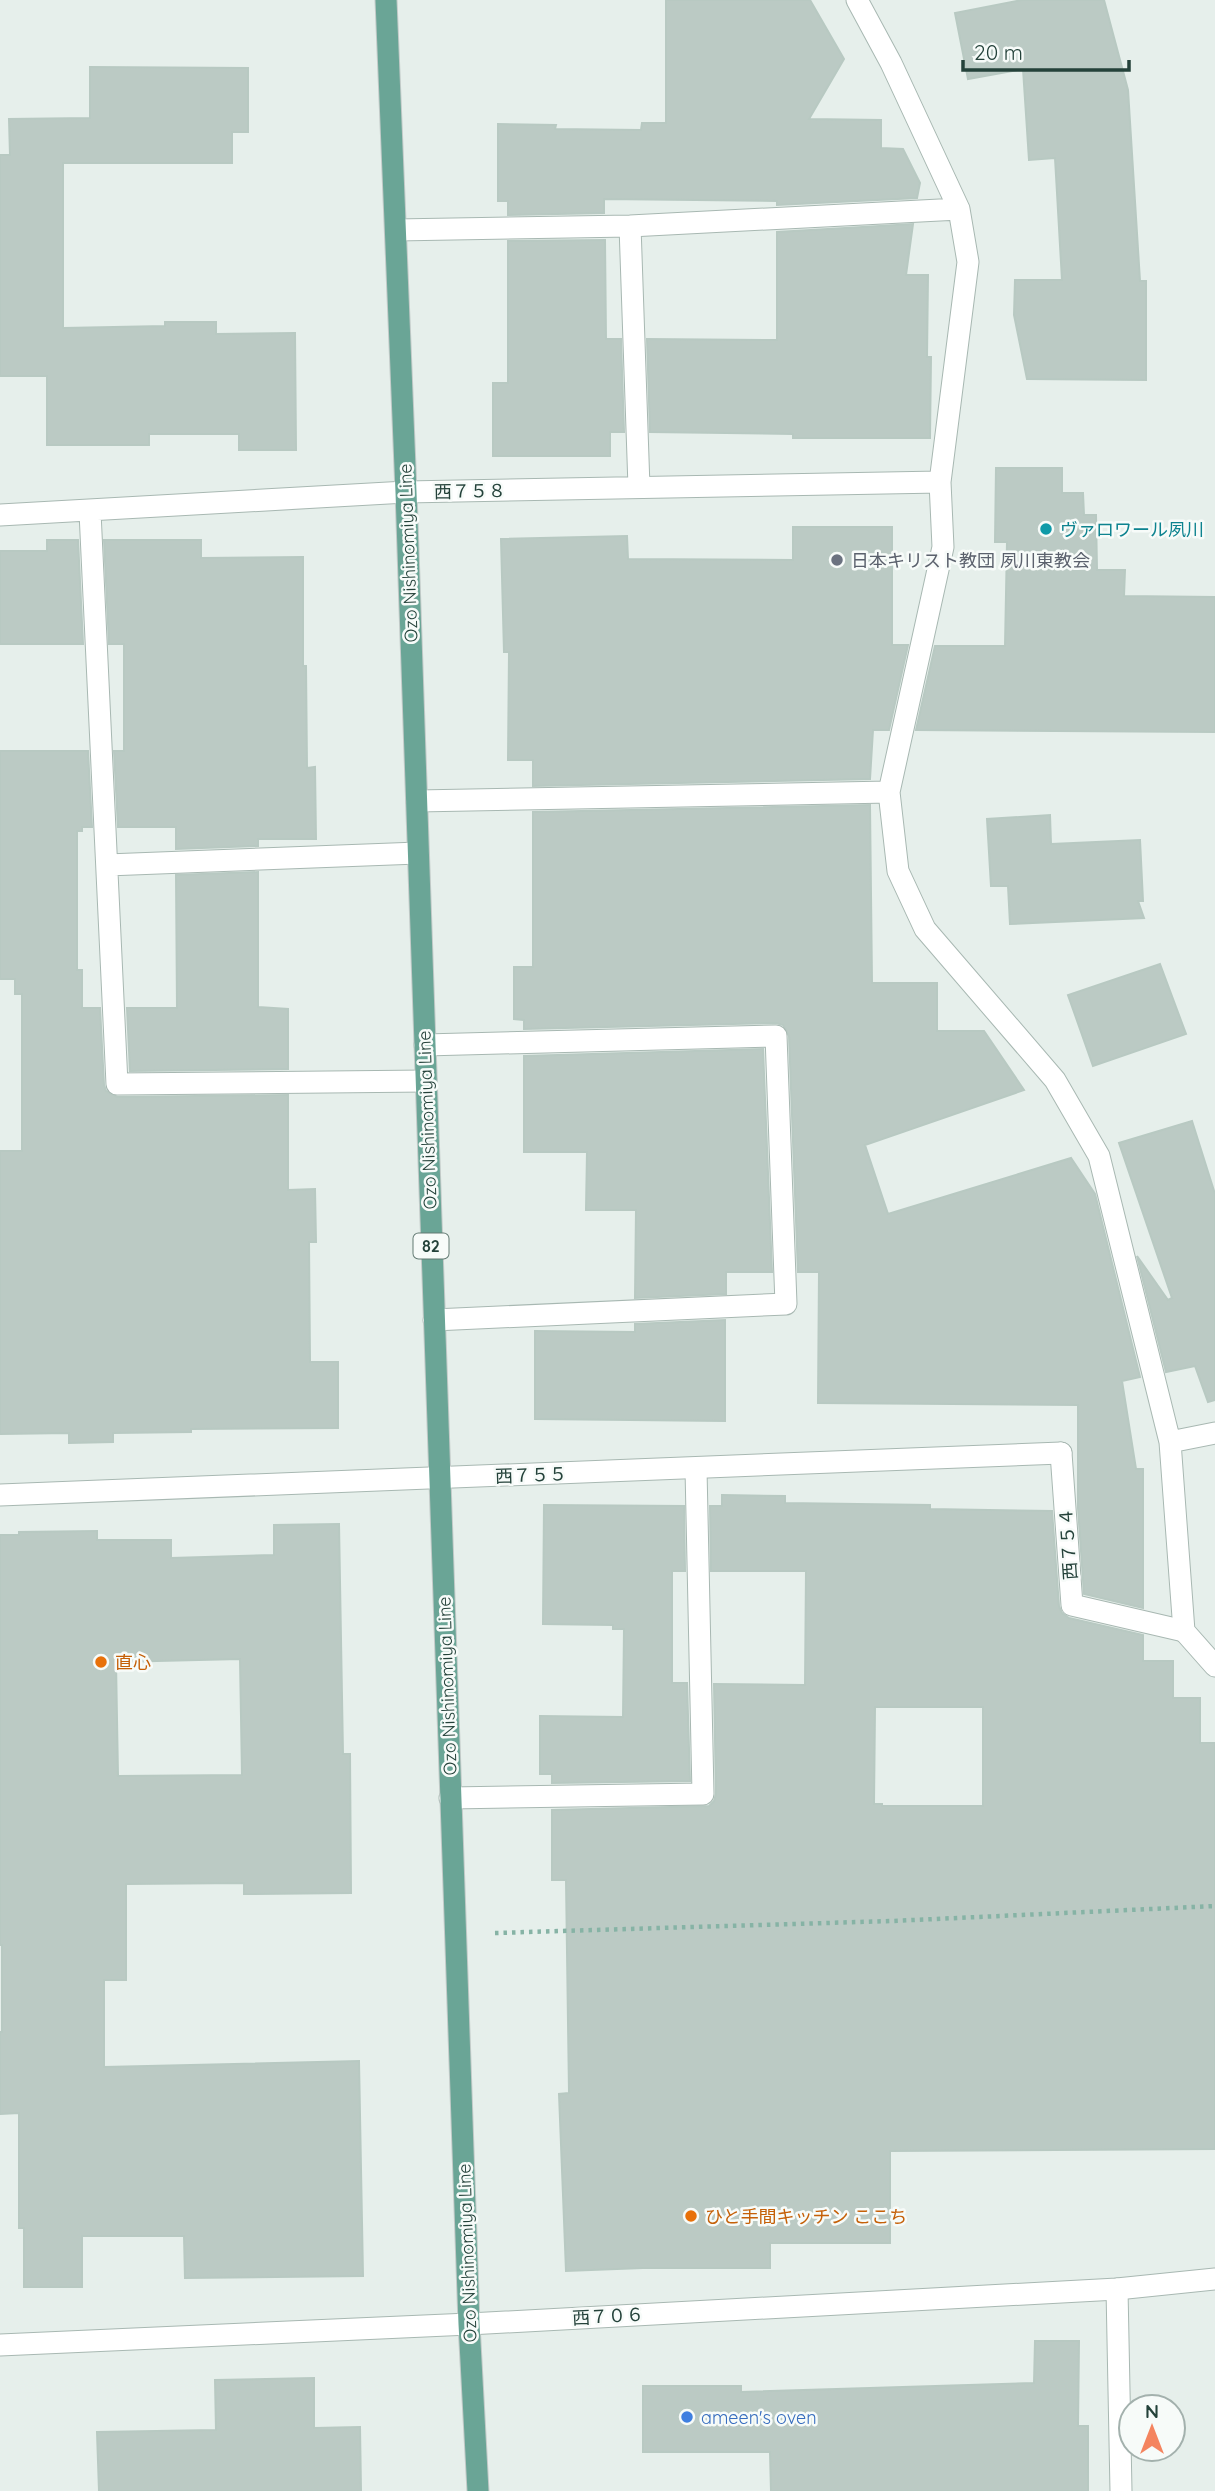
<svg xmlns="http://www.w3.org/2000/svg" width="1215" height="2491" font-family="Quicksand,'Noto Sans JP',sans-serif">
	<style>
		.building { fill: #bbcac4; stroke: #b8c9c2; stroke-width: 2; fill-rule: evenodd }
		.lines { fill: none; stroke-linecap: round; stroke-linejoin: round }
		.service-casing { stroke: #a8b8b2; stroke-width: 23 }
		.minor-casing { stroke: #a8b8b2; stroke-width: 23 }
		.tertiary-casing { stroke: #a8b8b2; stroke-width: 23 }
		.primary-casing { stroke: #c2cac8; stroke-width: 23 }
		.path { stroke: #86b3a5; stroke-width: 4.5; stroke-dasharray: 3.5 5; stroke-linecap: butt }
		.service { stroke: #fff; stroke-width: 21 }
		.minor { stroke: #fff; stroke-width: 21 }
		.tertiary { stroke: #fff; stroke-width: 21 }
		.primary { stroke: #6aa596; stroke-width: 21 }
		.culture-dot { fill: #0f9aa8; stroke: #f7fbf9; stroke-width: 2.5 }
		.worship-dot { fill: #6b7280; stroke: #f7fbf9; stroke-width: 2.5 }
		.food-dot { fill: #e8710a; stroke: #f7fbf9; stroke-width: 2.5 }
		.shop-dot { fill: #3f7fe0; stroke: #f7fbf9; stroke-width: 2.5 }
		.labels { text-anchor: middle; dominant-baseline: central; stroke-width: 5; stroke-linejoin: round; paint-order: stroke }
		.shield { fill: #f7fbf9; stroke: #637a73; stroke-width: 2 }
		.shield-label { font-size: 16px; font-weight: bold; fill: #24423a }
		.street-label { font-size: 18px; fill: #24423a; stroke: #f7fbf9 }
		.culture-label { font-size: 18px; fill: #0d838f; stroke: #f7fbf9; text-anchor: start }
		.worship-label { font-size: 18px; fill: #5b616d; stroke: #f7fbf9; text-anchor: start }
		.food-label { font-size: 18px; fill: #c56008; stroke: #f7fbf9; text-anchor: start }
		.shop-label { font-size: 18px; fill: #366cbe; stroke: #f7fbf9; text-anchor: start }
	</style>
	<rect width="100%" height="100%" fill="#e6efeb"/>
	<path class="building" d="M 666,0 L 810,0 L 844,59 L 809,119 L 881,120 L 881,148 L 903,149 L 920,183 L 917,198 L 777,205 L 777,201 L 604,199 L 604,213 L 508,215 L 508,201 L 498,201 L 498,124 L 556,125 L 555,129 L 641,130 L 642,123 L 666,123 Z
		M 1022,0 L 1104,0 L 1128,90 L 1140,281 L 1146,281 L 1146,380 L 1027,379 L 1014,315 L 1015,280 L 1062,280 L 1055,158 L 1029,160 L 1023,69 L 968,79 L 955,13 Z
		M 90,67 L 248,68 L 248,132 L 232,132 L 232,163 L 63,163 L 63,328 L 165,326 L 165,322 L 216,322 L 216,334 L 295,333 L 296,450 L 239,450 L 239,434 L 149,434 L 149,445 L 47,445 L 47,376 L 0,376 L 0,155 L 10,155 L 9,119 L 90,118 Z
		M 913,224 L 906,275 L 928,275 L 927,357 L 931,357 L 930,438 L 793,438 L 793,434 L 650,432 L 647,339 L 777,340 L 777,232 Z
		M 605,240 L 606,339 L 621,339 L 624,432 L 610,432 L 610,456 L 493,456 L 493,383 L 508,383 L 508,241 Z
		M 996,468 L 1062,468 L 1062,493 L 1083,493 L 1084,515 L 1096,515 L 1097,570 L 1125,570 L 1124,596 L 1215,597 L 1215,732 L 916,730 L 935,646 L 1005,646 L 1007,542 L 995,542 Z
		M 793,527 L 892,527 L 892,645 L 908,645 L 889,730 L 873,730 L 870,779 L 533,786 L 533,760 L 508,760 L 509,652 L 504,652 L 501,539 L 627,536 L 628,559 L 793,560 Z
		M 47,540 L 78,540 L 83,644 L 0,644 L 0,551 L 47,551 Z
		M 104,540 L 201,540 L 201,558 L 303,557 L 303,666 L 306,666 L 307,768 L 315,767 L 316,839 L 258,839 L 258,846 L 176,849 L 176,827 L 118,827 L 114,751 L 124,751 L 124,644 L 109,644 Z
		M 0,751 L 88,751 L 92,827 L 82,827 L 82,831 L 77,831 L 77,970 L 82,970 L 82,1008 L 100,1008 L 104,1085 L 106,1091 L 117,1097 L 288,1095 L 288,1190 L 315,1189 L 316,1242 L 309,1242 L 310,1362 L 338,1362 L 338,1428 L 191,1429 L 191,1432 L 113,1433 L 113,1442 L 69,1443 L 69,1433 L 0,1434 L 0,1151 L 22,1151 L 22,994 L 15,994 L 15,979 L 0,979 Z
		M 870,805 L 872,983 L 937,983 L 937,1031 L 984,1031 L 1024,1090 L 865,1145 L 888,1214 L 1071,1158 L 1095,1194 L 1140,1377 L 1122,1381 L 1136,1469 L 1143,1469 L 1143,1608 L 1084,1594 L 1078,1508 L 1078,1405 L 818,1403 L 819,1272 L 798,1272 L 789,1036 L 783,1025 L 776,1023 L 524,1029 L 524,1020 L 514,1019 L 514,967 L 533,967 L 533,812 Z
		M 1050,815 L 1051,844 L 1140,840 L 1143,901 L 1138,901 L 1144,918 L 1010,924 L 1008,886 L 991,886 L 987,819 Z
		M 258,872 L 258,1007 L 288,1009 L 288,1069 L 130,1071 L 127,1008 L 177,1008 L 176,875 Z
		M 1160,964 L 1186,1034 L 1093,1066 L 1068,995 Z
		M 763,1049 L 772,1272 L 726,1272 L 726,1294 L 635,1298 L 636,1210 L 586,1210 L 587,1152 L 524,1152 L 524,1056 Z
		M 1192,1121 L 1215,1194 L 1215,1400 L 1208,1402 L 1195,1366 L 1166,1372 L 1137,1256 L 1168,1300 L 1172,1298 L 1119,1143 Z
		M 725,1320 L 725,1421 L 535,1419 L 535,1331 L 635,1332 L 635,1324 Z
		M 722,1495 L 785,1496 L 785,1503 L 930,1505 L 930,1509 L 1052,1511 L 1059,1606 L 1062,1613 L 1069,1618 L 1143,1635 L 1143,1661 L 1173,1661 L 1173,1698 L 1200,1698 L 1200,1743 L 1215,1743 L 1215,2149 L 890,2151 L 890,2243 L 770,2243 L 770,2268 L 643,2268 L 566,2271 L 559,2094 L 569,2093 L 566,1880 L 552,1880 L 552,1810 L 709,1806 L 714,1801 L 716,1794 L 714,1684 L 805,1685 L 806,1571 L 711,1571 L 710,1506 L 722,1506 ZM 875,1707 L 983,1707 L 983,1806 L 882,1806 L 882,1804 L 874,1804 Z
		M 544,1505 L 684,1506 L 685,1571 L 672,1571 L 672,1683 L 687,1683 L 690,1781 L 552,1783 L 552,1774 L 540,1774 L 540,1716 L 623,1717 L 624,1629 L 613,1629 L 613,1625 L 543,1624 Z
		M 339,1524 L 343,1754 L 350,1754 L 351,1893 L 244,1894 L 244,1883 L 126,1884 L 126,1980 L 104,1980 L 104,2067 L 359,2061 L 363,2276 L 185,2278 L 184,2236 L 82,2236 L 82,2287 L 24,2287 L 24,2228 L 19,2228 L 19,2113 L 0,2114 L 0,2032 L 2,2032 L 2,1945 L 0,1945 L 0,1535 L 19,1535 L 19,1532 L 97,1531 L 97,1540 L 171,1540 L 171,1558 L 274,1555 L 274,1525 ZM 240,1659 L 242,1775 L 118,1776 L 116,1662 Z
		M 1035,2341 L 1079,2341 L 1078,2426 L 1088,2426 L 1088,2491 L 771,2491 L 770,2452 L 643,2452 L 643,2386 L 741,2386 L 741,2392 L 1034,2383 Z
		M 314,2378 L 314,2428 L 360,2427 L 361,2491 L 99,2491 L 97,2432 L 216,2430 L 215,2380 Z"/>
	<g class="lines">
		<g class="service-casing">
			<path id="service" d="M 1061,1453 L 1072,1605 L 1184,1631
				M 450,1798 L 703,1794 L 696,1469"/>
		</g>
		<g class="minor-casing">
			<path id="minor" d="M 857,0 L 891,63 L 959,209 L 968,262 L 940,482 L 943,547 L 889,792 L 898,871 L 925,929 L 1055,1080 L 1099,1156 L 1170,1442 L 1184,1631 L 1215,1666
				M 630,226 L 639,487
				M 396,230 L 630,226 L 959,209
				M 90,512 L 117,1084 L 426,1081
				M 0,515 L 406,492 L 940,482
				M 417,801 L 889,792
				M 107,865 L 418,853
				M 425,1045 L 776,1036 L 786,1304 L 434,1320
				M 1170,1442 L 1215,1433
				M 0,1495 L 1061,1453
				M 1117,2289 L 1121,2491"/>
		</g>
		<g class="tertiary-casing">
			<path id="tertiary" d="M 0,2345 L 469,2324 L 1117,2289 L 1215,2279"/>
		</g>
		<g class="primary-casing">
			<path id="primary" d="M 386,0 L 406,492 L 469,2324 L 478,2491"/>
		</g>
		<path class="path" d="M 495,1933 L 892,1921 L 1215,1906"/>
		<use href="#service" class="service"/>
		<use href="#minor" class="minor"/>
		<use href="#tertiary" class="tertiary"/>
		<use href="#primary" class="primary"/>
	</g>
	<circle class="culture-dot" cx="1046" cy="529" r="7"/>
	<circle class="worship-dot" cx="837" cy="560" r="7"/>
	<g class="food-dot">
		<circle cx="101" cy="1662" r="7"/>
		<circle cx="691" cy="2216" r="7"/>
	</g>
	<circle class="shop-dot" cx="687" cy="2417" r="7"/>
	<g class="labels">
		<rect class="shield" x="413.5" y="1233.5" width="35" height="25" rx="5"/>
		<g class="shield-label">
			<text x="431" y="1246">82</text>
		</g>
		<g class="street-label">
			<text transform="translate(470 491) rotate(-1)">西７５８</text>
			<text transform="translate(408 553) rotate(-92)">Ozo Nishinomiya Line</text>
			<text transform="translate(427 1120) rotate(-92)">Ozo Nishinomiya Line</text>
			<text transform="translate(531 1475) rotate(-2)">西７５５</text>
			<text transform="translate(1068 1544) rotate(-94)">西７５４</text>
			<text transform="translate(447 1686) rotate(-92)">Ozo Nishinomiya Line</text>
			<text transform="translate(467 2253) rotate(-92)">Ozo Nishinomiya Line</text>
			<text transform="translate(608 2316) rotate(-3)">西７０６</text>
		</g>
		<g class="culture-label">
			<text x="1060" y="529">ヴァロワール夙川</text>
		</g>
		<g class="worship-label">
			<text x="851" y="560">日本キリスト教団 夙川東教会</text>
		</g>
		<g class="food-label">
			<text x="115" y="1662">直心</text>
			<text x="705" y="2216">ひと手間キッチン ここち</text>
		</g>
		<g class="shop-label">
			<text x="701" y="2417">ameen's oven</text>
		</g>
	</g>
	<g transform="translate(1152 2428)"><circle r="33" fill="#f7fbf9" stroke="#a3b1ad" stroke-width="2"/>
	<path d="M0-5L12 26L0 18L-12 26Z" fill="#f4845f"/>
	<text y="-10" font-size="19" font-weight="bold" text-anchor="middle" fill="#24423a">N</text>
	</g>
	<path d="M963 60v10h166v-10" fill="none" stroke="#24423a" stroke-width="3.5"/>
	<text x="974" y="60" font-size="21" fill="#24423a" stroke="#f7fbf9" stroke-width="5" paint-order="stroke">20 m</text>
</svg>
